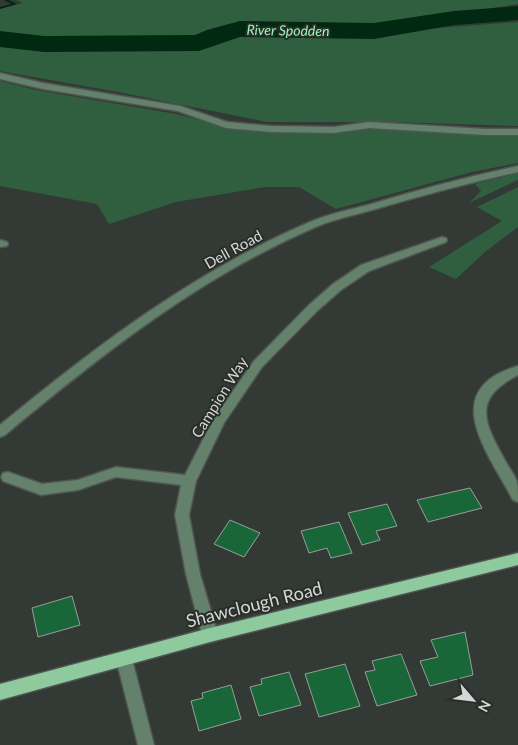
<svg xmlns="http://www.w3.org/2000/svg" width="518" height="745" font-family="Lato,sans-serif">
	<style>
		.green { fill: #305f3f }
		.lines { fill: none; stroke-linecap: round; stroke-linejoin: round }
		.stream { fill: #012911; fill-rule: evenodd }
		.river { fill: #012911; fill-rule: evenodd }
		.building { fill: #196638; stroke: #989f9a }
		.minor-casing { stroke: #505551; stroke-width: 3 }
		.major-casing { stroke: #505551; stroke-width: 3 }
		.minor { fill: #64816b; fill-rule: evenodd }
		.major { fill: #8eca9e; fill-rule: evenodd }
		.labels { text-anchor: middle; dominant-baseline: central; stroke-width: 4; stroke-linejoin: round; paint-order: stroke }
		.far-water-label { font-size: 14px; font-style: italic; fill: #96f9b4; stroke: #292e2a }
		.street-label { font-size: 15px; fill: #d4d7d5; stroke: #292e2a }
		.near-street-label { font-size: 18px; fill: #d4d7d5; stroke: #292e2a }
	</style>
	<rect width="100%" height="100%" fill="#333934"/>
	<path class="green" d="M 16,0 L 518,0 L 518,4 L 369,28 L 239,26 L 194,39 L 35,38 L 0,34 L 0,9 L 23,3 Z
		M 518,22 L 518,126 L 394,122 L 267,122 L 118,92 L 0,71 L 0,45 L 42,48 L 208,47 L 236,34 L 259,36 L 360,34 Z
		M 0,81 L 36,90 L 176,114 L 218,125 L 277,131 L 374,127 L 518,134 L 518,163 L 472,172 L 336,209 L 299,187 L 265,187 L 176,202 L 109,224 L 97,204 L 0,186 Z
		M 518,173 L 518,180 L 469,203 L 481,191 L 475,184 Z
		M 518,187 L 518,227 L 485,252 L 456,279 L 429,267 L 502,221 L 477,207 Z"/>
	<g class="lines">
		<path class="stream" d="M 4,0 L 9,0 L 17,4 L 0,9 L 0,7 L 11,4 Z"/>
		<path class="river" d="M 518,6 L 518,20 L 454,25 L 374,39 L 240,37 L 199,51 L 44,52 L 0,47 L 0,31 L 44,36 L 195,35 L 207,30 L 240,21 L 374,23 L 454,11 Z"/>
	</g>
	<path class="building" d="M 470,488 L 482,508 L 428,522 L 417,500 Z
		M 387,504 L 397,526 L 376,531 L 380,540 L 362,545 L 348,513 Z
		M 230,520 L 260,533 L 244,557 L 214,544 Z
		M 339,522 L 352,553 L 331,558 L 327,548 L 309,553 L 301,531 Z
		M 72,596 L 80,625 L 38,637 L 32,608 Z
		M 465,632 L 473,675 L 430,686 L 420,661 L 438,657 L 431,640 Z
		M 401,654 L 417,695 L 377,706 L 365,672 L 375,670 L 372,661 Z
		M 345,664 L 360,706 L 319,717 L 305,674 Z
		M 289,672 L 301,705 L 259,716 L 250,687 L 262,684 L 261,679 Z
		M 231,685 L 241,719 L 199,731 L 191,701 L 203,698 L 202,693 Z"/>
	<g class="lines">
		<g class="minor-casing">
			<path id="minor" d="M 0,73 L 43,83 L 180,106 L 227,122 L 271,126 L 334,127 L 369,122 L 485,129 L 518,129 L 518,135 L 485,135 L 369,128 L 334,133 L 271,132 L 226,128 L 178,111 L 43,89 L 0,79 Z
				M 518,166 L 518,172 C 469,183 420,196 372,210 C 354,215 335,219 318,226 C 201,276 101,355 5,435 L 0,437 L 0,425 C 96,346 195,271 310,222 C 328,214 348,210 368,205 C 417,190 467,177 518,166 Z
				M 442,237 L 446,238 L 447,240 L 446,242 L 369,271 L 341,290 L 317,311 L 262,367 L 224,423 L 196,481 L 189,515 L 200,574 L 218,635 L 216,640 L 210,642 L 204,640 L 202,635 L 186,574 L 175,515 L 181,485 L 116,477 L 78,490 L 41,495 L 3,481 L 1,477 L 3,473 L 8,472 L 42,484 L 78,480 L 116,467 L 185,475 L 214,418 L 254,361 L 309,305 L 333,284 L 361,265 Z
				M 0,240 L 7,242 L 8,244 L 7,246 L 0,247 Z
				M 518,366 L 518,375 C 471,399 484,423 506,462 C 509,468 515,475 517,482 C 518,487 518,496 518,502 L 513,500 C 489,454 436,390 518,366 Z
				M 124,652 L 130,654 L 132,659 L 154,745 L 138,745 L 116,659 L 118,654 Z"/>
		</g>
		<g class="major-casing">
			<path id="major" d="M 518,553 L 518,565 L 210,642 L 0,700 L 0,684 L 210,628 Z"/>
		</g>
		<use href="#minor" class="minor"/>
		<use href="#major" class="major"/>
	</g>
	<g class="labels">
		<g class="far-water-label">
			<text transform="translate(288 30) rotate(1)">River Spodden</text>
		</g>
		<g class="street-label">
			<text transform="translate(233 249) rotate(-29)">Dell Road</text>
			<text transform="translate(219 397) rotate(-58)">Campion Way</text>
		</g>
		<g class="near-street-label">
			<text transform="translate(254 604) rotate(-14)">Shawclough Road</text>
		</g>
	</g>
	<g transform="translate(473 700) rotate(118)" stroke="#292e2a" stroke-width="4" paint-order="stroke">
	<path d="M0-4L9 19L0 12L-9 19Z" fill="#d4d7d5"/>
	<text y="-8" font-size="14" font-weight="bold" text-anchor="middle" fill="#d4d7d5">N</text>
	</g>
</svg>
